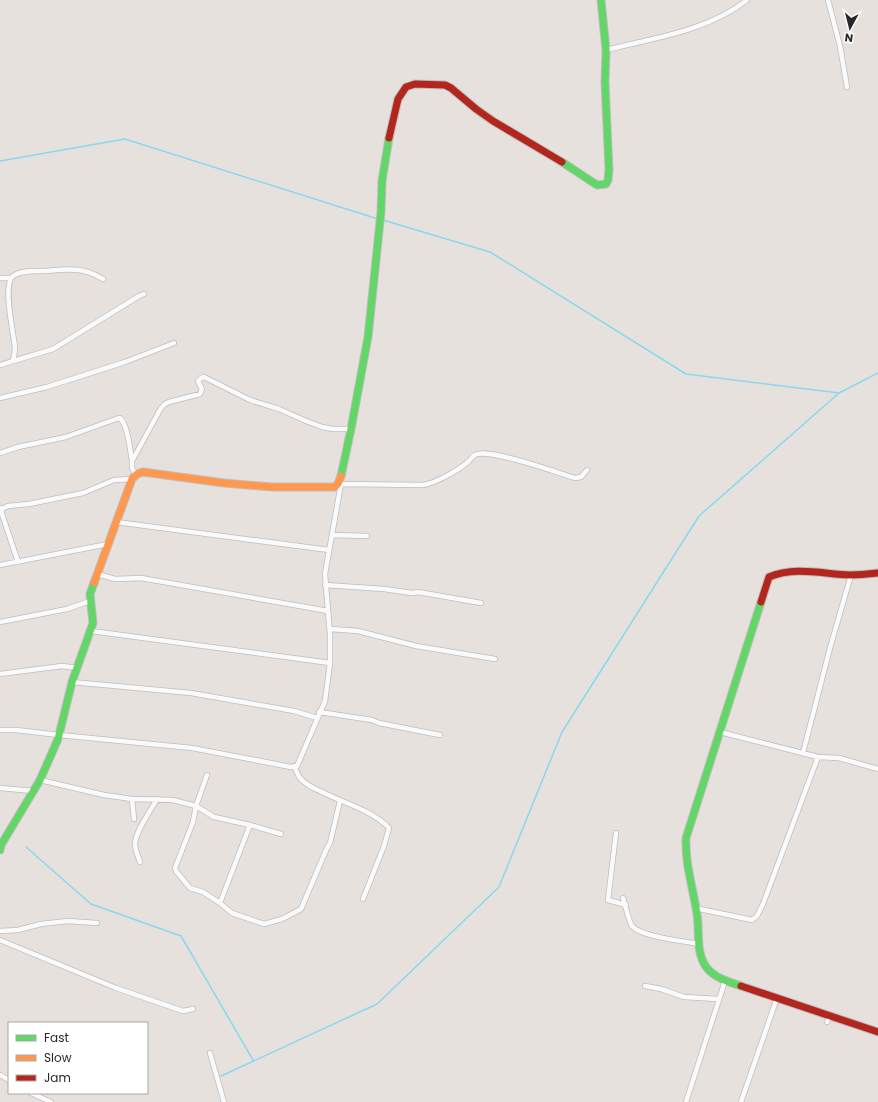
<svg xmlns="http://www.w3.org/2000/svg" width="878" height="1102" font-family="Poppins,sans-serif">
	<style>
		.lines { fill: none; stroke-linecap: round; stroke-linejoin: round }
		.stream { stroke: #88d8f0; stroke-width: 1.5 }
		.street-casing { stroke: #bfbdbe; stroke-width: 6 }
		.fast-casing { stroke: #bfbdbe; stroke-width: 9 }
		.slow-casing { stroke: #bfbdbe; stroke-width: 9 }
		.jam-casing { stroke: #bfbdbe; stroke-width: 9 }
		.street { stroke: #fbfafa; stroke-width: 4.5 }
		.fast { stroke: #63d668; stroke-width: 7 }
		.slow { stroke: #ff974d; stroke-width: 7 }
		.jam { stroke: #b3261e; stroke-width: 7 }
	</style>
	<rect width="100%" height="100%" fill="#e6e1dc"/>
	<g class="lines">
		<path class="stream" d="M 0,161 L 125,139 L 378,219
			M 383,220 L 490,252 L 686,374 L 839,393
			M 26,847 L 91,904 L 181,936 L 253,1060
			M 221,1076 L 377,1004 L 499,887 L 562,732 L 699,516 L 839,393 L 878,373"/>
		<g class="street-casing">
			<path id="street" d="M 828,0 L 840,46 L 847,87
				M 606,50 C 653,38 708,31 747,0
				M 0,278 L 10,278
				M 13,360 C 14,356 15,352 15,348 C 14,335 2,284 13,276 C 21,270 36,271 46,271 C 68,269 83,267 103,279
				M 0,365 L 53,349 L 139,296 L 144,294
				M 0,398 L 47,387 L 125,362 L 174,343
				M 0,453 L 18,447 L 66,437 L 116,419 L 120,418 C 128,425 130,450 132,461
				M 136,475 L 132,468 L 132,461 L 161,408 L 165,404 L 169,402 L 200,394 L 202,389 L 198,381 L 201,378 L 204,377 L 250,400 L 279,409 L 306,421 L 322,427 L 333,429 L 351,429
				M 341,484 L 423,485 C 436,483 459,470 469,461 C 471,459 472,456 475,455 C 487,447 558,473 575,478 L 581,477 L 587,470
				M 0,508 L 18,562
				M 0,510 L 8,506 L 29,504 L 83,493 L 114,480 L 132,479
				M 116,522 L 329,550
				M 332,535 L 367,536
				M 0,565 L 108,544
				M 97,574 L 115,579 L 141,578 L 328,611
				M 325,585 L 384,589 L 412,593 L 418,592 L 481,603
				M 0,622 L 67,609 L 90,601
				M 330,629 L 358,631 L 416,646 L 495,659
				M 91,631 L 330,663
				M 0,674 L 62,666 L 78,668
				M 72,682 L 191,693 L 294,711 L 317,718
				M 319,712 L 372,720 L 379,723 L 440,735
				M 0,730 L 16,730 L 59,735 L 192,748 L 291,767 L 297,766 L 325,701 L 330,663 L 330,635 L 325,574 L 341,484 L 339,483
				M 720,732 L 818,757 L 839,758 L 878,769
				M 803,753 L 830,648 L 851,575
				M 294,766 C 296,770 297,774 300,778 C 305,784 313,788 320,791 C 343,803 372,810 389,828 L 384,846 L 363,899
				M 207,775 L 196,806 L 193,822 L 175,868 L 176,871 L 190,888 L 203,892 L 220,903 L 232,913 L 264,924 L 282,919 L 301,909 L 327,848 L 330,843 L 340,801
				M 40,780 L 104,795 L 132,799 L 173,800 L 196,806 L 214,817 L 250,825 L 281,834
				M 0,788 L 34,791
				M 132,799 L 134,819
				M 616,833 L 608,900 L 626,905
				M 140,862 C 138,856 135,850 135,844 C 135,832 151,810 157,799
				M 623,898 C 625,904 629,922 632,926 C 641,937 684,941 699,944
				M 220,903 L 250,825
				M 695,908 L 752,920 L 757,916 L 763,904 L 818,757
				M 0,931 L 18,930 L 41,924 L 68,921 L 97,923
				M 0,940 L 116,988 L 183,1011 L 193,1009
				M 645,986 L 661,989 L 684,997 L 718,999
				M 827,1022 L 830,1016
				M 210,1053 L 224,1102
				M 0,1075 L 9,1080
				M 31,1093 L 51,1102
				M 686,1102 L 725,981
				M 741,1102 L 777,998"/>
		</g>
		<g class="fast-casing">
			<path id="fast" d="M 562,162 L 597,185 L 606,184 L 608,180 L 609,170 L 605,82 L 606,50 L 601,0
				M 341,476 L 351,429 L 368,337 L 381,212 L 382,181 L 389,138
				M 0,850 L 1,845 L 40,780 L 58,739 L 72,682 L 93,623 L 90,594 L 94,583
				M 741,986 C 729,982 715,978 707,968 C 695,953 700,931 697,914 C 693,888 685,864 686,838 L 761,602"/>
		</g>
		<g class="slow-casing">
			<path id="slow" d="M 94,583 L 132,479 L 137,474 L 143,472 L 224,483 L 272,487 L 334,487 C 339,485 339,481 341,476"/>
		</g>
		<g class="jam-casing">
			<path id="jam" d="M 389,138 L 398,99 L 406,87 L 415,84 L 445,85 L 451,88 L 476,109 L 493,121 L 562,162
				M 761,602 L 769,577 C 795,566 823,574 850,575 C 859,575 869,574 878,573
				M 741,986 L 878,1032"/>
		</g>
		<use href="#street" class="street"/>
		<use href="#fast" class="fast"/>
		<use href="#slow" class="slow"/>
		<use href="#jam" class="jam"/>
	</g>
	<rect x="8" y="1022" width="140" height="72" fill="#ffffff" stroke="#a9a9a9"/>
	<rect x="16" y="1035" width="20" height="6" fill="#63d668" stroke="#a9a9a9"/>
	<text x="44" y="1042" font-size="12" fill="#272727">Fast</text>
	<rect x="16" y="1055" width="20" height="6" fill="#ff974d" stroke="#a9a9a9"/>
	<text x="44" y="1062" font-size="12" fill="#272727">Slow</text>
	<rect x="16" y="1075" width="20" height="6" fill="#b3261e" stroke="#a9a9a9"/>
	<text x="44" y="1082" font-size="12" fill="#272727">Jam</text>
	<g transform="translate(850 28) rotate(187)" stroke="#ffffff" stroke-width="3" paint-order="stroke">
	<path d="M0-3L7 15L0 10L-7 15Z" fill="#272727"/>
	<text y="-6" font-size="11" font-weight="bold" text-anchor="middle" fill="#272727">N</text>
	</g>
</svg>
